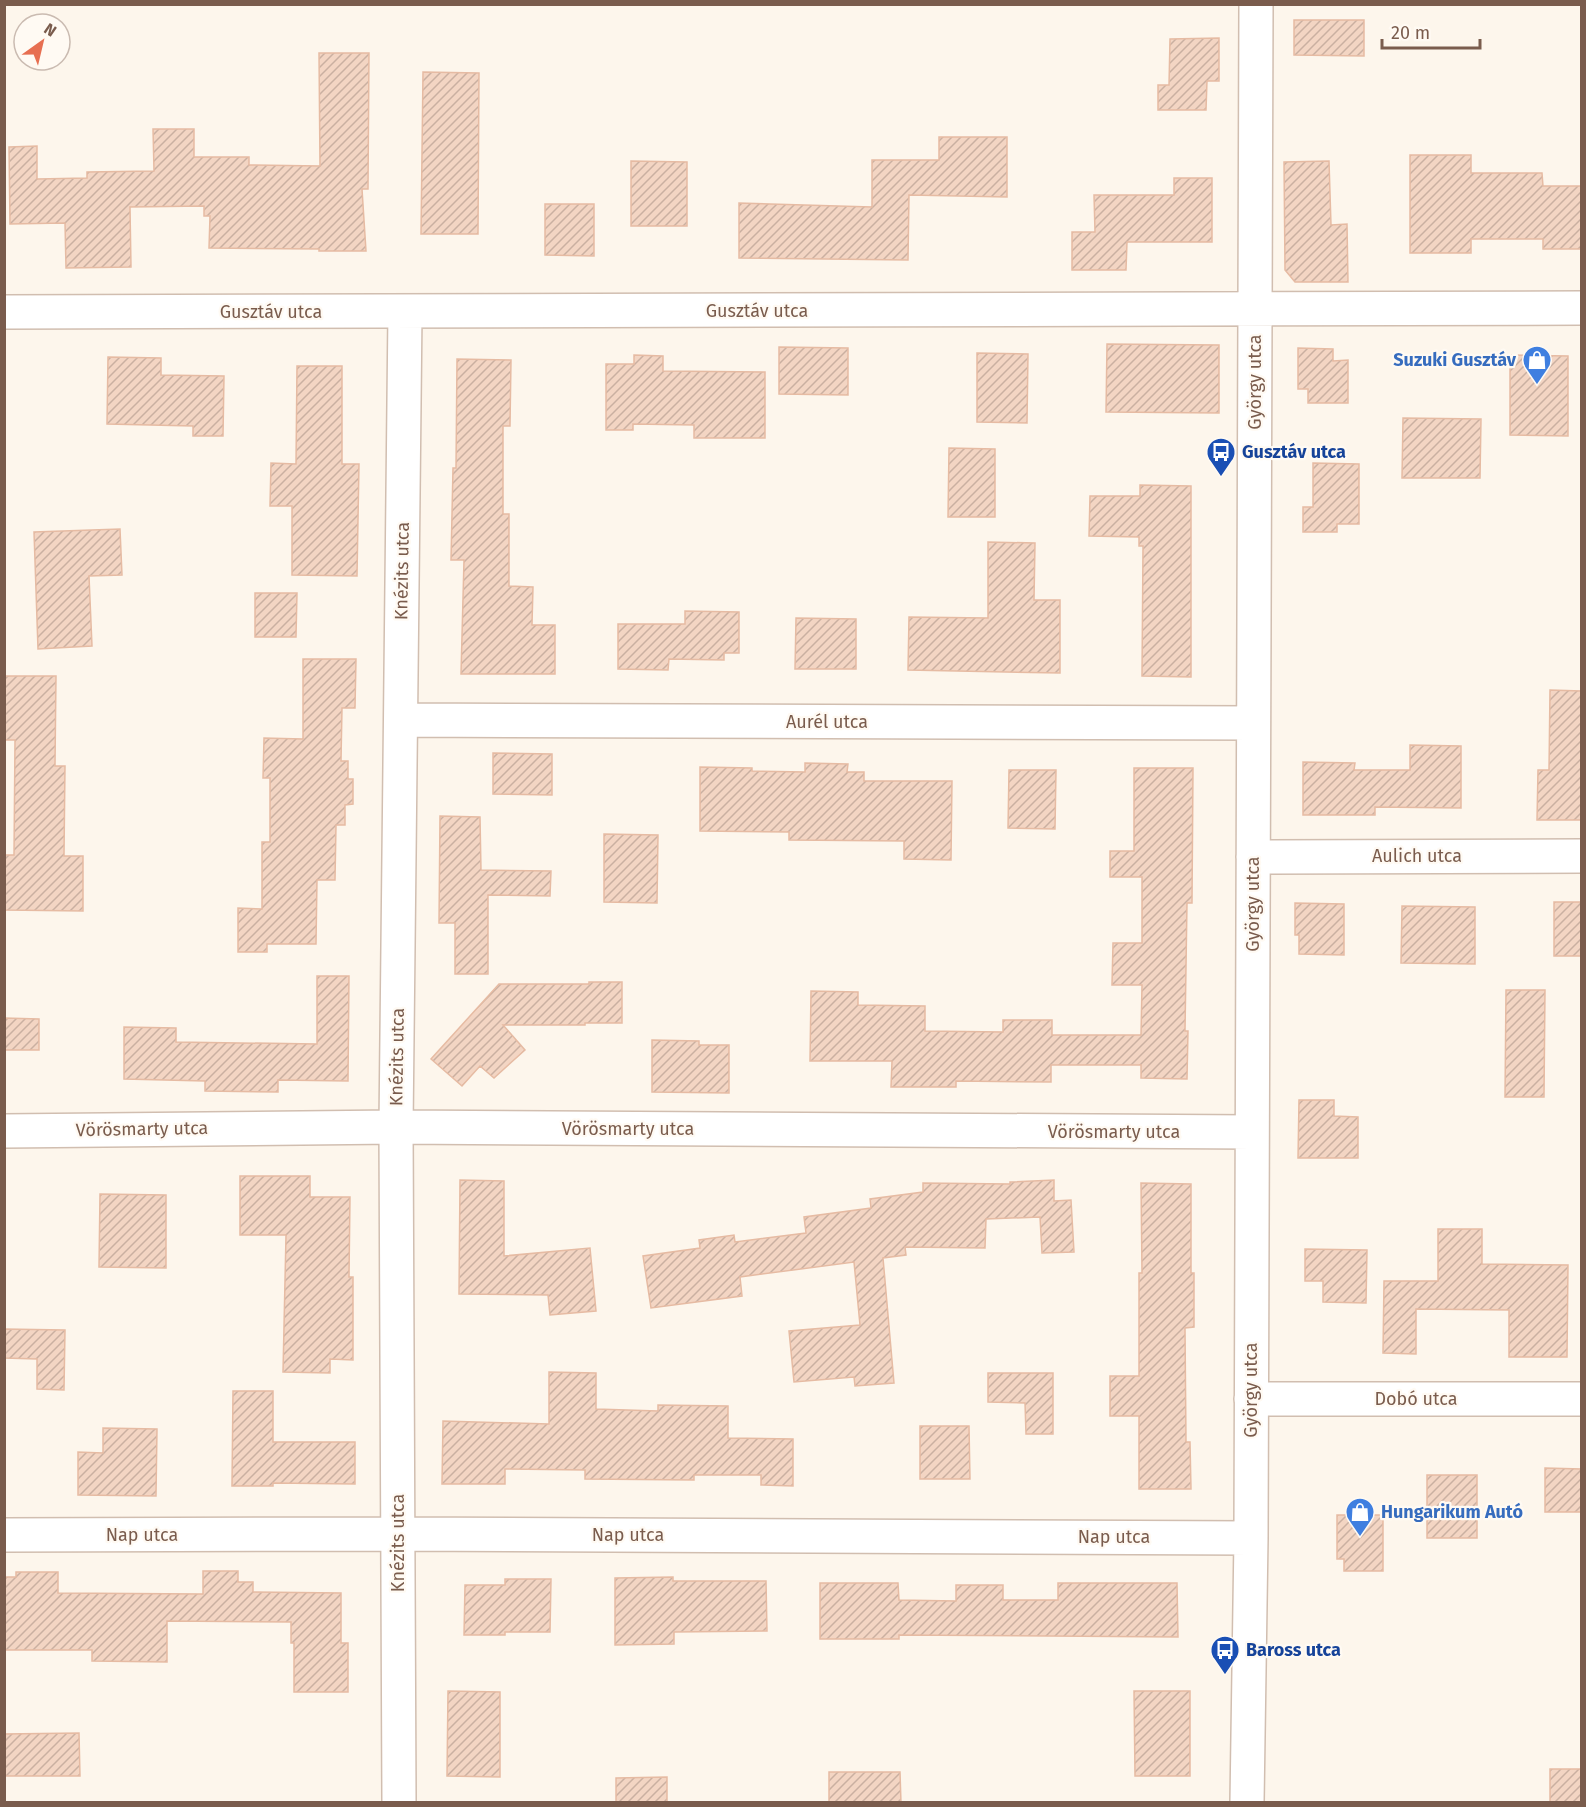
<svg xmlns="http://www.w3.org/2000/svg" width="1586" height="1807" font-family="'Fira Sans',sans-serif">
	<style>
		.building { fill: url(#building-hatch); stroke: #e6bba3; stroke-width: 1.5 }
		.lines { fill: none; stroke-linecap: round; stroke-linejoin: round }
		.minor-casing { stroke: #d1beb0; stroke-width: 36 }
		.minor { stroke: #fff; stroke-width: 33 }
		.labels { text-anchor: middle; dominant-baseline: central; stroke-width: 4.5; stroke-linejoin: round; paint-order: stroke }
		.street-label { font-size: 18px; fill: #7a5c4d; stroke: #fffaf3 }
		.shop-label { font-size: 18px; font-weight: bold; fill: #366cbe; stroke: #fffaf3; text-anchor: end }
		.transit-label { font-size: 18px; font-weight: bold; fill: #164399; stroke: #fffaf3; text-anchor: start }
	</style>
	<defs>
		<pattern id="building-hatch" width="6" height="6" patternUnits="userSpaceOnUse" patternTransform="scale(1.5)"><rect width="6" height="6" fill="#f3d5c3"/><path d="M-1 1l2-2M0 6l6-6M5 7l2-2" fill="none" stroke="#cab0a1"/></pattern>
	</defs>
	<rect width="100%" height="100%" fill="#fdf6ec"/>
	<path class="building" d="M 1294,20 L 1364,20 L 1364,56 L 1294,55 Z
		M 1219,38 L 1219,81 L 1207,81 L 1206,110 L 1158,110 L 1158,85 L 1169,85 L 1170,39 Z
		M 319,53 L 369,53 L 368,189 L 362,189 L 366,251 L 319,251 L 319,249 L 209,248 L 210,216 L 204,216 L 204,206 L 130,207 L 131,267 L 66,268 L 65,223 L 10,224 L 9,147 L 37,146 L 37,179 L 87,178 L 87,172 L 154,171 L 153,129 L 194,129 L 194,157 L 249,157 L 249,165 L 320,166 Z
		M 423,72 L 479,73 L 478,234 L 421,234 Z
		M 939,137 L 1007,137 L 1007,197 L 909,195 L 908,260 L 739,258 L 739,203 L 872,207 L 872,160 L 939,160 Z
		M 1410,155 L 1471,155 L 1471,173 L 1542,173 L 1543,186 L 1581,186 L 1581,249 L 1543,249 L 1543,239 L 1471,239 L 1471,253 L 1410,253 Z
		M 631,161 L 687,162 L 687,226 L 631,226 Z
		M 1329,161 L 1331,225 L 1347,224 L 1348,282 L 1295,282 L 1285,270 L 1284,162 Z
		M 1174,178 L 1212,178 L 1212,242 L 1127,242 L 1126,270 L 1072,270 L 1072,232 L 1095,232 L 1094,195 L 1174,195 Z
		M 545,204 L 594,204 L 594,256 L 545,255 Z
		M 1107,344 L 1219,345 L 1219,413 L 1106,412 Z
		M 779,347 L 848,348 L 848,395 L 779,394 Z
		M 1298,348 L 1333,349 L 1333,361 L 1348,360 L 1348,403 L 1308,403 L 1308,389 L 1298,389 Z
		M 977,353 L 1028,354 L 1027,423 L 977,422 Z
		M 634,355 L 663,356 L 663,371 L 765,372 L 765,438 L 694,438 L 694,425 L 633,424 L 633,430 L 606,430 L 606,364 L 634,364 Z
		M 1510,355 L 1568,356 L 1568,436 L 1510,435 Z
		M 108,357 L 161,358 L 161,375 L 224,376 L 223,436 L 193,436 L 193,426 L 107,424 Z
		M 457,359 L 511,360 L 510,426 L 503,426 L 503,514 L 509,514 L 509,586 L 533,587 L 532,625 L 555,625 L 555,674 L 461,674 L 464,560 L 451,560 L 453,468 L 456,468 Z
		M 297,366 L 342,366 L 342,464 L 359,464 L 357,576 L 292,575 L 292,506 L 270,506 L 271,463 L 296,464 Z
		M 1403,418 L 1481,419 L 1480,478 L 1402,478 Z
		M 949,448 L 995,449 L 995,517 L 948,517 Z
		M 1313,463 L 1359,464 L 1359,524 L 1337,524 L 1337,532 L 1303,532 L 1303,507 L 1313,507 Z
		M 1140,485 L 1191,486 L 1191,677 L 1142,676 L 1143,546 L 1139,546 L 1139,537 L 1089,536 L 1090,496 L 1140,496 Z
		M 120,529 L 122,575 L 89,576 L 92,646 L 38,649 L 34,532 Z
		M 988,542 L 1035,543 L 1034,600 L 1060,600 L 1060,673 L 908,670 L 909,617 L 988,618 Z
		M 255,593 L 297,593 L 296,637 L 255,637 Z
		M 685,611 L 739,612 L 739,653 L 724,653 L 724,660 L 669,659 L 668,670 L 618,669 L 618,624 L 685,624 Z
		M 796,618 L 856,619 L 856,669 L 795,669 Z
		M 303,659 L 356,659 L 355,708 L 342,708 L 341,761 L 348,761 L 348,779 L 353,779 L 353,804 L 345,805 L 345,825 L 336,825 L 335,880 L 317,880 L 316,944 L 267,944 L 267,952 L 238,952 L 238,908 L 262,909 L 262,842 L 270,842 L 270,778 L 263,778 L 264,738 L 303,739 Z
		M 4,676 L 56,676 L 55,766 L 65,766 L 64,856 L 83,856 L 83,911 L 4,910 L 4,855 L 14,855 L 15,740 L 4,740 Z
		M 1550,690 L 1581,691 L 1581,820 L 1537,820 L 1538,770 L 1549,770 Z
		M 1410,745 L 1461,746 L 1461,808 L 1375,807 L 1375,815 L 1303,815 L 1303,762 L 1355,763 L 1354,770 L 1410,770 Z
		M 493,753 L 552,754 L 552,795 L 493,794 Z
		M 805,763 L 848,764 L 847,772 L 864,772 L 864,781 L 952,781 L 951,860 L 904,859 L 904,841 L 789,840 L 789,832 L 700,831 L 700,767 L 752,768 L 752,771 L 805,772 Z
		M 1134,768 L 1193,768 L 1192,903 L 1187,903 L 1185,1031 L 1188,1031 L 1187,1079 L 1141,1078 L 1141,1065 L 1051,1065 L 1051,1082 L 956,1081 L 956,1087 L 891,1087 L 892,1061 L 810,1061 L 811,991 L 858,992 L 858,1005 L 925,1006 L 925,1031 L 1003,1032 L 1003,1020 L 1052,1020 L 1052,1035 L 1141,1035 L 1142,985 L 1112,985 L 1113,943 L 1142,943 L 1142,877 L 1110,877 L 1110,851 L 1134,851 Z
		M 1009,770 L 1056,770 L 1055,829 L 1008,828 Z
		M 440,816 L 480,817 L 481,870 L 551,871 L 550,896 L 488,895 L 488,974 L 455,974 L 455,923 L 439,923 Z
		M 604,834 L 658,835 L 657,903 L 604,902 Z
		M 1554,902 L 1581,902 L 1581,956 L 1554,956 Z
		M 1295,903 L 1344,904 L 1344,955 L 1299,954 L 1299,935 L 1295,935 Z
		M 1402,906 L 1475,907 L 1475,964 L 1401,963 Z
		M 317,976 L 349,976 L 348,1081 L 278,1080 L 278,1092 L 205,1091 L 205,1081 L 124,1079 L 124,1027 L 176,1028 L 176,1042 L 317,1044 Z
		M 589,982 L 622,982 L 622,1023 L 585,1023 L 585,1025 L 503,1025 L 525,1050 L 494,1078 L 480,1066 L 462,1086 L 431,1059 L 499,984 L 589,984 Z
		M 1506,990 L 1545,990 L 1544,1097 L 1505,1097 Z
		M 4,1018 L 39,1019 L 39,1050 L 4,1050 Z
		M 652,1040 L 699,1041 L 699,1045 L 729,1045 L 729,1093 L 652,1092 Z
		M 1299,1100 L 1334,1100 L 1334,1116 L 1358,1117 L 1358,1158 L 1298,1158 Z
		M 240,1176 L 310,1176 L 310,1197 L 350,1197 L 349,1277 L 353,1277 L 353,1360 L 330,1359 L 330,1373 L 283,1372 L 286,1235 L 240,1235 Z
		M 460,1180 L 504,1181 L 504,1256 L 590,1248 L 596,1311 L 550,1315 L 548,1295 L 459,1294 Z
		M 1054,1180 L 1054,1201 L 1071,1200 L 1074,1252 L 1042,1253 L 1040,1217 L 986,1219 L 985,1248 L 905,1247 L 906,1255 L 883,1258 L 894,1383 L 855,1386 L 854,1377 L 794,1382 L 789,1331 L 860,1325 L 854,1262 L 740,1277 L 742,1296 L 651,1308 L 643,1256 L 700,1248 L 699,1240 L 734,1235 L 735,1242 L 806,1233 L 804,1217 L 871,1208 L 870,1199 L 923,1192 L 923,1183 L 1010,1184 L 1010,1182 Z
		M 1141,1183 L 1191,1184 L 1191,1273 L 1194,1273 L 1194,1327 L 1185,1328 L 1186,1442 L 1190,1442 L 1191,1489 L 1139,1489 L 1139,1416 L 1110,1416 L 1110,1376 L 1139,1376 L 1139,1273 L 1142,1273 Z
		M 100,1194 L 166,1195 L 166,1268 L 99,1267 Z
		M 1438,1229 L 1482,1229 L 1482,1264 L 1568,1265 L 1567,1357 L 1509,1357 L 1509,1310 L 1416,1309 L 1416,1354 L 1383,1353 L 1384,1281 L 1438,1281 Z
		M 1305,1249 L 1367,1250 L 1366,1303 L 1323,1302 L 1323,1281 L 1305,1281 Z
		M 4,1329 L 65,1330 L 64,1390 L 37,1389 L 37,1359 L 4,1358 Z
		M 549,1372 L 596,1373 L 596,1409 L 658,1411 L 658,1405 L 728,1406 L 728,1438 L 793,1439 L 793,1486 L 761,1485 L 761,1475 L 694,1475 L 694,1480 L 585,1479 L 585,1470 L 505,1469 L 505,1484 L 442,1484 L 443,1421 L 549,1424 Z
		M 988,1373 L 1053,1373 L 1053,1434 L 1026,1434 L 1025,1403 L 988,1402 Z
		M 233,1391 L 273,1391 L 273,1442 L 355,1442 L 355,1484 L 273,1483 L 273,1486 L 232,1486 Z
		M 920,1426 L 969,1426 L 970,1479 L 920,1479 Z
		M 103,1428 L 157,1429 L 156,1496 L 78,1495 L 78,1452 L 103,1453 Z
		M 1545,1468 L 1581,1469 L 1581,1512 L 1545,1512 Z
		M 1427,1475 L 1477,1475 L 1477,1538 L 1427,1538 Z
		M 1337,1515 L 1383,1515 L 1383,1571 L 1344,1571 L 1344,1559 L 1337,1559 Z
		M 203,1571 L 238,1571 L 238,1582 L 253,1582 L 253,1592 L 341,1593 L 341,1643 L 348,1643 L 348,1692 L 294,1692 L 294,1643 L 291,1643 L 291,1622 L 167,1621 L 167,1662 L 92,1661 L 92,1650 L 4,1650 L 4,1577 L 16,1577 L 16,1572 L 58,1572 L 58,1593 L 203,1594 Z
		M 673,1577 L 673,1581 L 766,1581 L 767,1631 L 674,1632 L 674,1644 L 615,1645 L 615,1578 Z
		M 505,1579 L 551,1579 L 550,1632 L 505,1632 L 505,1635 L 464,1635 L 465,1585 L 505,1585 Z
		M 820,1583 L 898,1583 L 899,1600 L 956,1601 L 956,1585 L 1003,1585 L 1003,1600 L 1058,1600 L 1058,1583 L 1177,1583 L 1178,1637 L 899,1635 L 899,1639 L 820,1639 Z
		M 448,1691 L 500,1692 L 500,1777 L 447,1776 Z
		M 1134,1691 L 1190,1691 L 1190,1776 L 1135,1776 Z
		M 79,1733 L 80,1776 L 4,1776 L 4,1734 Z
		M 1550,1769 L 1581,1769 L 1581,1803 L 1550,1803 Z
		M 829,1772 L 900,1772 L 901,1803 L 829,1803 Z
		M 667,1777 L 667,1803 L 616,1803 L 616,1778 Z"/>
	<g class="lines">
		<g class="minor-casing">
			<path id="minor" d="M 4,312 L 1582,308
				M 401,720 L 1253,723
				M 1253,857 L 1582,856
				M 4,1131 L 396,1127 L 1252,1132
				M 1251,1399 L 1582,1399
				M 4,1535 L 398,1534 L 1251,1538
				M 399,1802 L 396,1127 L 405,312
				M 1247,1802 L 1251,1538 L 1256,4"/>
		</g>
		<use href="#minor" class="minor"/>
	</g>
	<defs>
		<g id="shop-pin" transform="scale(1.5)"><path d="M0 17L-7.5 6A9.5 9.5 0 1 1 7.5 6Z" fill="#3f7fe0" stroke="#fffaf3"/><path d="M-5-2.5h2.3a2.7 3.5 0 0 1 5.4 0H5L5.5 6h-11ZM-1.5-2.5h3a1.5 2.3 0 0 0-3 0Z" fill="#fff"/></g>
		<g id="bus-pin" transform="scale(1.5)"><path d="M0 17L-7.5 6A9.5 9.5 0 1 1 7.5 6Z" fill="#1a4fb4" stroke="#fffaf3"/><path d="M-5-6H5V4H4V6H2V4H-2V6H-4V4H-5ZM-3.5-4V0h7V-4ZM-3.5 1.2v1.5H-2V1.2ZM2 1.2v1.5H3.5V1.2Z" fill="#fff"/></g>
	</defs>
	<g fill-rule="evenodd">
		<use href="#shop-pin" x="1537" y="360"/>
		<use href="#bus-pin" x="1221" y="452"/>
		<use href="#shop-pin" x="1360" y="1512"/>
		<use href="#bus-pin" x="1225" y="1650"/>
	</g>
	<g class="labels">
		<g class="street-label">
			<text x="757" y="311">Gusztáv utca</text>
			<text x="271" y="312">Gusztáv utca</text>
			<text transform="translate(1255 382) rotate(-90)">György utca</text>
			<text transform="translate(402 571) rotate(-89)">Knézits utca</text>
			<text x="827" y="722">Aurél utca</text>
			<text x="1417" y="856">Aulich utca</text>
			<text transform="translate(1253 904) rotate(-90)">György utca</text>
			<text transform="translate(397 1057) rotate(-89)">Knézits utca</text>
			<text transform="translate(142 1129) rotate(-1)">Vörösmarty utca</text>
			<text x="628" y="1129">Vörösmarty utca</text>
			<text x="1114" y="1132">Vörösmarty utca</text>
			<text transform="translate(1251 1390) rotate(-90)">György utca</text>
			<text x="1416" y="1399">Dobó utca</text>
			<text x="142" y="1535">Nap utca</text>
			<text x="628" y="1535">Nap utca</text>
			<text x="1114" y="1537">Nap utca</text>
			<text transform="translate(398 1543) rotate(-90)">Knézits utca</text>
		</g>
		<g class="shop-label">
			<text x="1516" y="360">Suzuki Gusztáv</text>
			<text x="1381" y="1512" text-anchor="start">Hungarikum Autó</text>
		</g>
		<g class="transit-label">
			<text x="1242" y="452">Gusztáv utca</text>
			<text x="1246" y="1650">Baross utca</text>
		</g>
	</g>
	<rect width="1586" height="1807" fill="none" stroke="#7a5c4d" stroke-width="12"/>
	<g transform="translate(42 42) rotate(34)"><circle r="28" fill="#fffaf3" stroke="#cabbb1" stroke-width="1.5"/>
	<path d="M0-4.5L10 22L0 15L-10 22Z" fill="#e76f51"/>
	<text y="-9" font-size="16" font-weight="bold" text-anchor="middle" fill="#7a5c4d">N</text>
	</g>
	<path d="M1382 39v9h98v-9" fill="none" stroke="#7a5c4d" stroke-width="3"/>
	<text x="1391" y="39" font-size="18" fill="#7a5c4d" stroke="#fffaf3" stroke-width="4.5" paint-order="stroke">20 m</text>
</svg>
